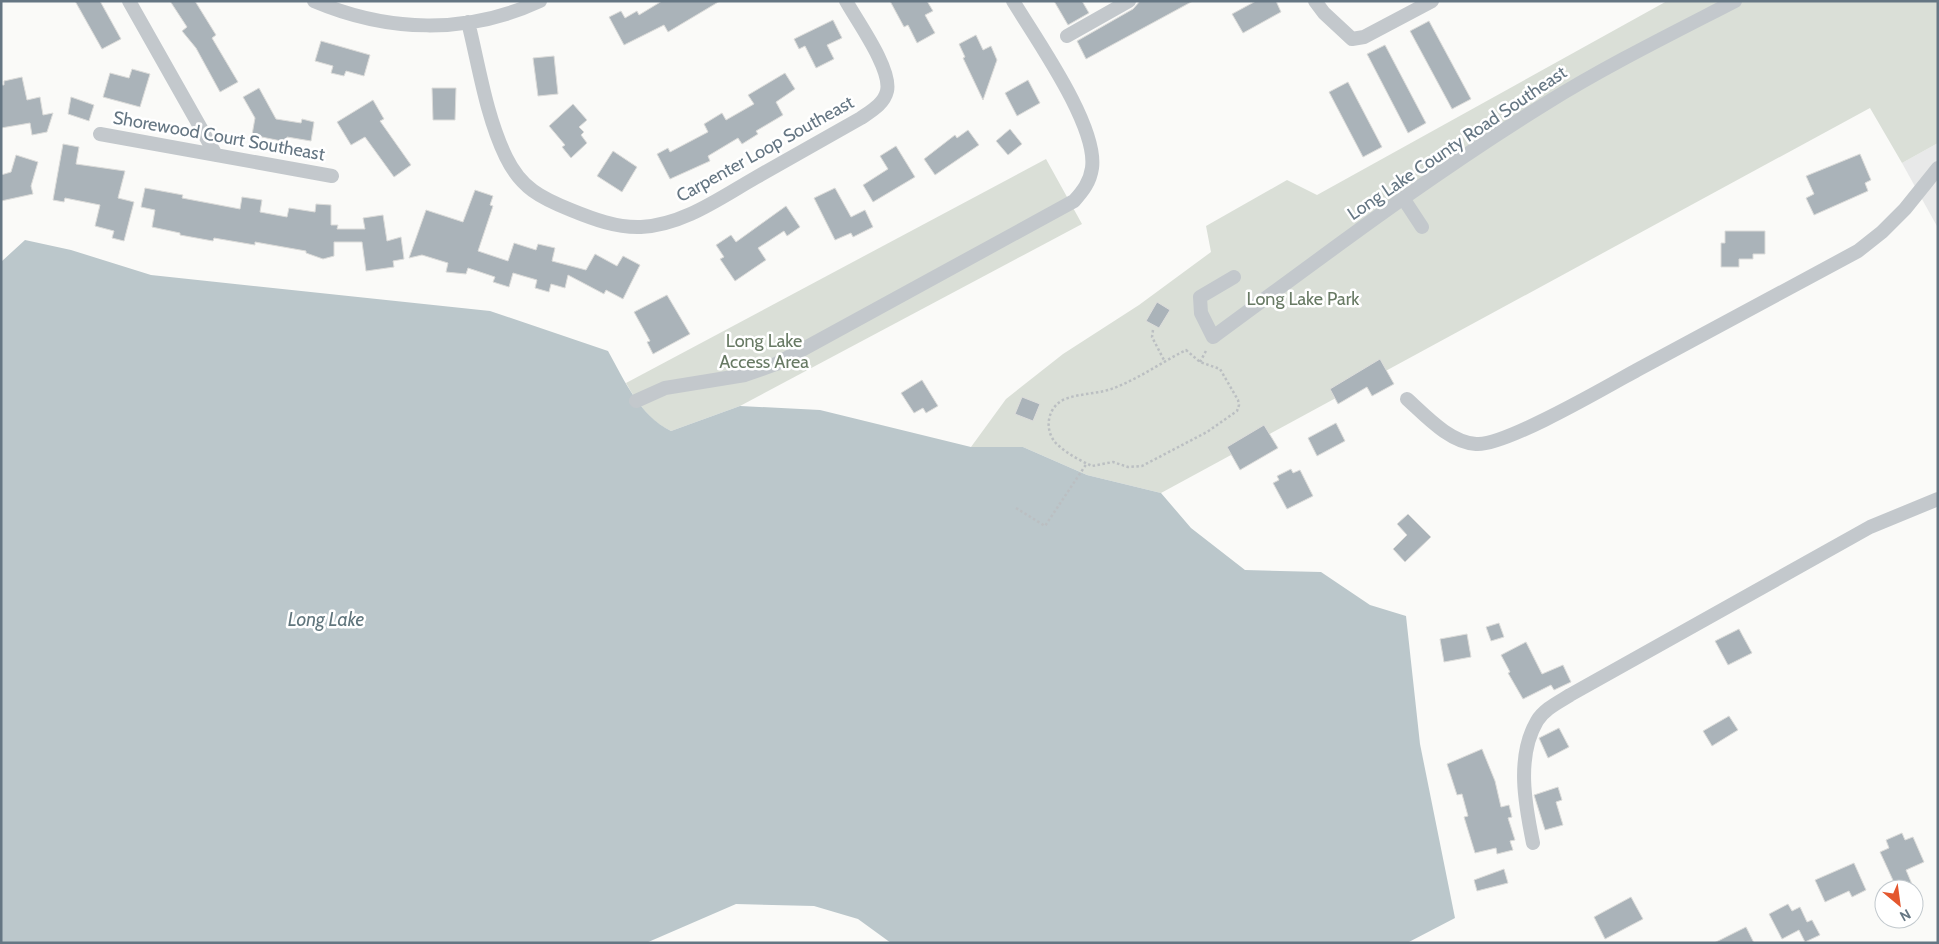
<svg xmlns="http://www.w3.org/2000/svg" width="1939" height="944" font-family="Cabin,sans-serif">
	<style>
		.built { fill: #e8e9e9 }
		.green { fill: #dadfd7 }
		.water { fill: #bbc7cb }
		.building { fill: #aab3b9; stroke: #dcdcda }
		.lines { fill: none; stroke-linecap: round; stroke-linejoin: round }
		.path { stroke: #bbbfc2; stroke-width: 2.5; stroke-dasharray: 2.5 2.5; stroke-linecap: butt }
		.minor { stroke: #c3c8cc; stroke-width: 14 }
		.labels { text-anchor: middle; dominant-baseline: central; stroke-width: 5; stroke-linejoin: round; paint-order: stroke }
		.street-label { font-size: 18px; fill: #657683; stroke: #fff }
		.park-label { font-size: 18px; fill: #687a64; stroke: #fff }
		.water-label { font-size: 19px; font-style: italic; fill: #60757c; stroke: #fff }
	</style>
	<rect width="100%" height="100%" fill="#fafaf8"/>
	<path class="built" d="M 1938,143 L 1938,228 L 1902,163 Z"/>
	<path class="green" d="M 1667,1 L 1938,1 L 1938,143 L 1902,163 L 1870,108 L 1161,493 L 1087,475 L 1023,447 L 971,447 L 1006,399 L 1063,354 L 1139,305 L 1211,252 L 1206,226 L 1287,180 L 1317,195 Z
		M 1046,159 L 1082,224 L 740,406 L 671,431 C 650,421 638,404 626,383 Z"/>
	<path class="water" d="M 25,240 L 71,250 L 151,275 L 490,311 L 608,351 C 625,381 639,415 671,431 L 740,406 L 820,410 L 971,447 L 1023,447 L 1087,475 L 1161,493 L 1191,528 L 1245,570 L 1321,572 L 1370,605 L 1406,616 L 1420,744 L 1455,918 L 1407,943 L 891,943 L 858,919 L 814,906 L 736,904 L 646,943 L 1,943 L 1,262 Z"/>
	<path class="building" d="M 75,1 L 100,1 L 121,39 L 102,49 Z
		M 170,1 L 195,1 L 216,35 L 212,38 L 238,82 L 220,92 L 196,48 L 182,31 L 187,27 Z
		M 662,1 L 720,1 L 668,32 L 664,25 L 624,45 L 609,17 L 621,11 L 625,18 L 637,11 L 639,15 Z
		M 890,1 L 927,1 L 933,11 L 925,15 L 935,33 L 917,43 L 908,25 L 904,27 Z
		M 1054,1 L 1082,1 L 1089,13 L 1068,25 Z
		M 1140,1 L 1193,1 L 1086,59 L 1077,41 L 1133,9 Z
		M 1256,1 L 1276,1 L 1281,12 L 1243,33 L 1232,14 Z
		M 833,20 L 842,38 L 827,45 L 834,59 L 816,68 L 805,46 L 799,49 L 794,39 Z
		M 1429,21 L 1471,99 L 1452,109 L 1410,31 Z
		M 976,35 L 983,50 L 991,46 L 997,60 L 983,100 L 963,58 L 965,57 L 959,44 Z
		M 321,41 L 370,55 L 364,76 L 346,71 L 344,76 L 331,73 L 333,66 L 315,61 Z
		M 1385,45 L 1426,123 L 1408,133 L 1367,54 Z
		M 554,56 L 558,94 L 538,96 L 533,58 Z
		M 132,69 L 150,74 L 140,107 L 103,97 L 110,73 L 129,78 Z
		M 785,73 L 795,89 L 776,102 L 783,115 L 756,131 L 758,134 L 742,144 L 738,138 L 708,156 L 710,161 L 670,179 L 657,154 L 668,148 L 670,152 L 708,132 L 704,124 L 722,113 L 726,120 L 754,104 L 748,95 Z
		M 22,77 L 27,100 L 40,97 L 43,115 L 53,113 L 47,132 L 32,135 L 30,123 L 1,128 L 1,85 L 4,85 L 4,81 Z
		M 1028,80 L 1040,103 L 1017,116 L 1005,93 Z
		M 1348,82 L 1382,147 L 1363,157 L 1329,92 Z
		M 259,88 L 276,119 L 301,123 L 302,119 L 314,122 L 311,141 L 287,137 L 286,142 L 252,135 L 255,118 L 243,97 Z
		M 432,88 L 456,88 L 455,120 L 433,120 Z
		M 71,97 L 94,105 L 89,121 L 68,114 Z
		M 373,100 L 384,119 L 380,121 L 411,165 L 394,177 L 365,137 L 351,145 L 337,122 Z
		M 573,104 L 587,120 L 579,127 L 584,132 L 581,135 L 587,143 L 571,158 L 562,147 L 565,145 L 549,126 Z
		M 1010,129 L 1022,144 L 1008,155 L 996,141 Z
		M 968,130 L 979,145 L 935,175 L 924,159 L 955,135 L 957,138 Z
		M 63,144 L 79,147 L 76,164 L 125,171 L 118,198 L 134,202 L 124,241 L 112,238 L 114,231 L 95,226 L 100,205 L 65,198 L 64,202 L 53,200 Z
		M 896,146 L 915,177 L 873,202 L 863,185 L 888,169 L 880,156 Z
		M 613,151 L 637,167 L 622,192 L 597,176 Z
		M 1860,154 L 1871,180 L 1865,183 L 1868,191 L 1814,215 L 1806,198 L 1814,194 L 1806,176 Z
		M 16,155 L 38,162 L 31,186 L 33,194 L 1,201 L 1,175 L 11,172 Z
		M 145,188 L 183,195 L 182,198 L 240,209 L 242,197 L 262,200 L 260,212 L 287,217 L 289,208 L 315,212 L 316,204 L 331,205 L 331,225 L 338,225 L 337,229 L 365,229 L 363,218 L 383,215 L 387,241 L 401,237 L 404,259 L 393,261 L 394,267 L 366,271 L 362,242 L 334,242 L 334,256 L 323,259 L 306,253 L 306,251 L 255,242 L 255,245 L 214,238 L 213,241 L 180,235 L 180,233 L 152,227 L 155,210 L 141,207 Z
		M 835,188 L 851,217 L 865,210 L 873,227 L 853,237 L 851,233 L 835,240 L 814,198 Z
		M 475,190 L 493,196 L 490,205 L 493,206 L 478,251 L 508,261 L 514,243 L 536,250 L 538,244 L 555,248 L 552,261 L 586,270 L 595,254 L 617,266 L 623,256 L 640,265 L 623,299 L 606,290 L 604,294 L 568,275 L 565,288 L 551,284 L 549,292 L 535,288 L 537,280 L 513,273 L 509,287 L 493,282 L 495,277 L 468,268 L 466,274 L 446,272 L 448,263 L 422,255 L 409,258 L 426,210 L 463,222 Z
		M 786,206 L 800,227 L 787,236 L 784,231 L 758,248 L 766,260 L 735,281 L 720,259 L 724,257 L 716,245 L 731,235 L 736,242 Z
		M 1725,231 L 1765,231 L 1765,254 L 1753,254 L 1753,259 L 1739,259 L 1739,267 L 1721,267 L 1721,243 L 1725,243 Z
		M 667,295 L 690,334 L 653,354 L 647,342 L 650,341 L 634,312 Z
		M 1157,302 L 1170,310 L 1159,328 L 1146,321 Z
		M 1380,359 L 1394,384 L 1372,396 L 1367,387 L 1338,404 L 1330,389 Z
		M 922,380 L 938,406 L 926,413 L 923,408 L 914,413 L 901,393 Z
		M 1022,397 L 1040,404 L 1033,421 L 1015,414 Z
		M 1336,423 L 1345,441 L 1317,456 L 1308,438 Z
		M 1264,425 L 1278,448 L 1240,470 L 1227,447 Z
		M 1291,469 L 1293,473 L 1300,470 L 1313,496 L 1287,509 L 1273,483 L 1279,480 L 1277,476 Z
		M 1408,514 L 1431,537 L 1405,562 L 1393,549 L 1407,535 L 1397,524 Z
		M 1499,623 L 1504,637 L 1491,641 L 1486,627 Z
		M 1739,629 L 1752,653 L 1728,665 L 1715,641 Z
		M 1467,634 L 1471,657 L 1444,662 L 1440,639 Z
		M 1526,642 L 1542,674 L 1563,665 L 1571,682 L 1554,690 L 1551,685 L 1523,699 L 1508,673 L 1510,672 L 1501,655 Z
		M 1729,716 L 1738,730 L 1712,746 L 1703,731 Z
		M 1559,728 L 1569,747 L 1548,758 L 1539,738 Z
		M 1482,749 L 1495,781 L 1501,807 L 1509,805 L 1512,817 L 1508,818 L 1515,840 L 1510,841 L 1513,850 L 1497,854 L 1496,848 L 1475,853 L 1464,817 L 1468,816 L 1462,794 L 1457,795 L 1447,764 Z
		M 1558,787 L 1562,800 L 1556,802 L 1563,825 L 1545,830 L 1534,795 Z
		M 1902,833 L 1905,840 L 1913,837 L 1924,862 L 1906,870 L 1914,889 L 1897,889 L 1880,852 L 1889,848 L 1886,840 Z
		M 1854,863 L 1866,890 L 1852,897 L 1849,891 L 1825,902 L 1815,880 Z
		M 1504,869 L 1508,883 L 1477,891 L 1474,880 Z
		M 1631,897 L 1643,919 L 1605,939 L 1594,917 Z
		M 1788,904 L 1792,911 L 1800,907 L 1807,922 L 1812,920 L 1820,935 L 1805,942 L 1799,930 L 1782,939 L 1769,914 Z
		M 1746,927 L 1754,943 L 1714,943 Z"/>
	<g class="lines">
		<path class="path" d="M 1153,330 L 1152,337 L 1165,362
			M 1186,350 L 1200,362 L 1220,369 L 1238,400 L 1239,405 L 1237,411 L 1207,432 L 1142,466 L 1128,467 L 1113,462 L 1092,466 C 1081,461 1068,454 1059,446 C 1043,433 1046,407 1065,399 C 1081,393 1099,394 1114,388 C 1140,378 1162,362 1186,350 Z
			M 1200,362 L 1207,349
			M 1016,508 L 1045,526 L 1087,463"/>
		<path class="minor" d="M 129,1 L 216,155
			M 314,1 C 387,32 467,35 540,1
			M 1315,1 L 1324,13 L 1352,39 L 1364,37 L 1432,1
			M 468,22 C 479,66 486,116 506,157 C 521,188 541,198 571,210 C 593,219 617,228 641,227 C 683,225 720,198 755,178 C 790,158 825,138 861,118 C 871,111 884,104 887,91 C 892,69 857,21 846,1
			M 1067,36 L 1129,1
			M 100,134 L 332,176
			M 1403,198 L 1422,227
			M 1234,277 L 1200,297 L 1201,313 L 1213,337 C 1322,257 1430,175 1545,104 C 1606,66 1671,34 1735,1
			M 1407,399 C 1426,416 1449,442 1476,444 C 1504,447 1608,386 1637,370 C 1711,330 1785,290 1858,251 L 1882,232 L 1905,209 L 1938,168
			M 636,401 L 665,388 L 745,375 L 776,364 L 1074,201 C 1083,191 1090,182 1092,168 C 1098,126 1036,39 1013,1
			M 1533,843 C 1525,804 1516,757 1537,721 C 1544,709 1559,702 1570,695 L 1870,527 L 1938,499"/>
	</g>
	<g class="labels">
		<g class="street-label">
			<text transform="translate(219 136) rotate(10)">Shorewood Court Southeast</text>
			<text transform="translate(1457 143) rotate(-34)">Long Lake County Road Southeast</text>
			<text transform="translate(765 149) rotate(-29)">Carpenter Loop Southeast</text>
		</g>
		<g class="park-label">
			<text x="1303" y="299">Long Lake Park</text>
			<text x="764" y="341">Long Lake<tspan x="764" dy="21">Access Area</tspan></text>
		</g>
		<g class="water-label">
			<text x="326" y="619">Long Lake</text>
		</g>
	</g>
	<rect width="1939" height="944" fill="none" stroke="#657683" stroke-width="5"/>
	<g transform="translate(1899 904) rotate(151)"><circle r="24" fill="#ffffff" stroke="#c1c8cd"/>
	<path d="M0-4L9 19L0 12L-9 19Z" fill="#e4572e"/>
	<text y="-8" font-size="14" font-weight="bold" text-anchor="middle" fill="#657683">N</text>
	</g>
</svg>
